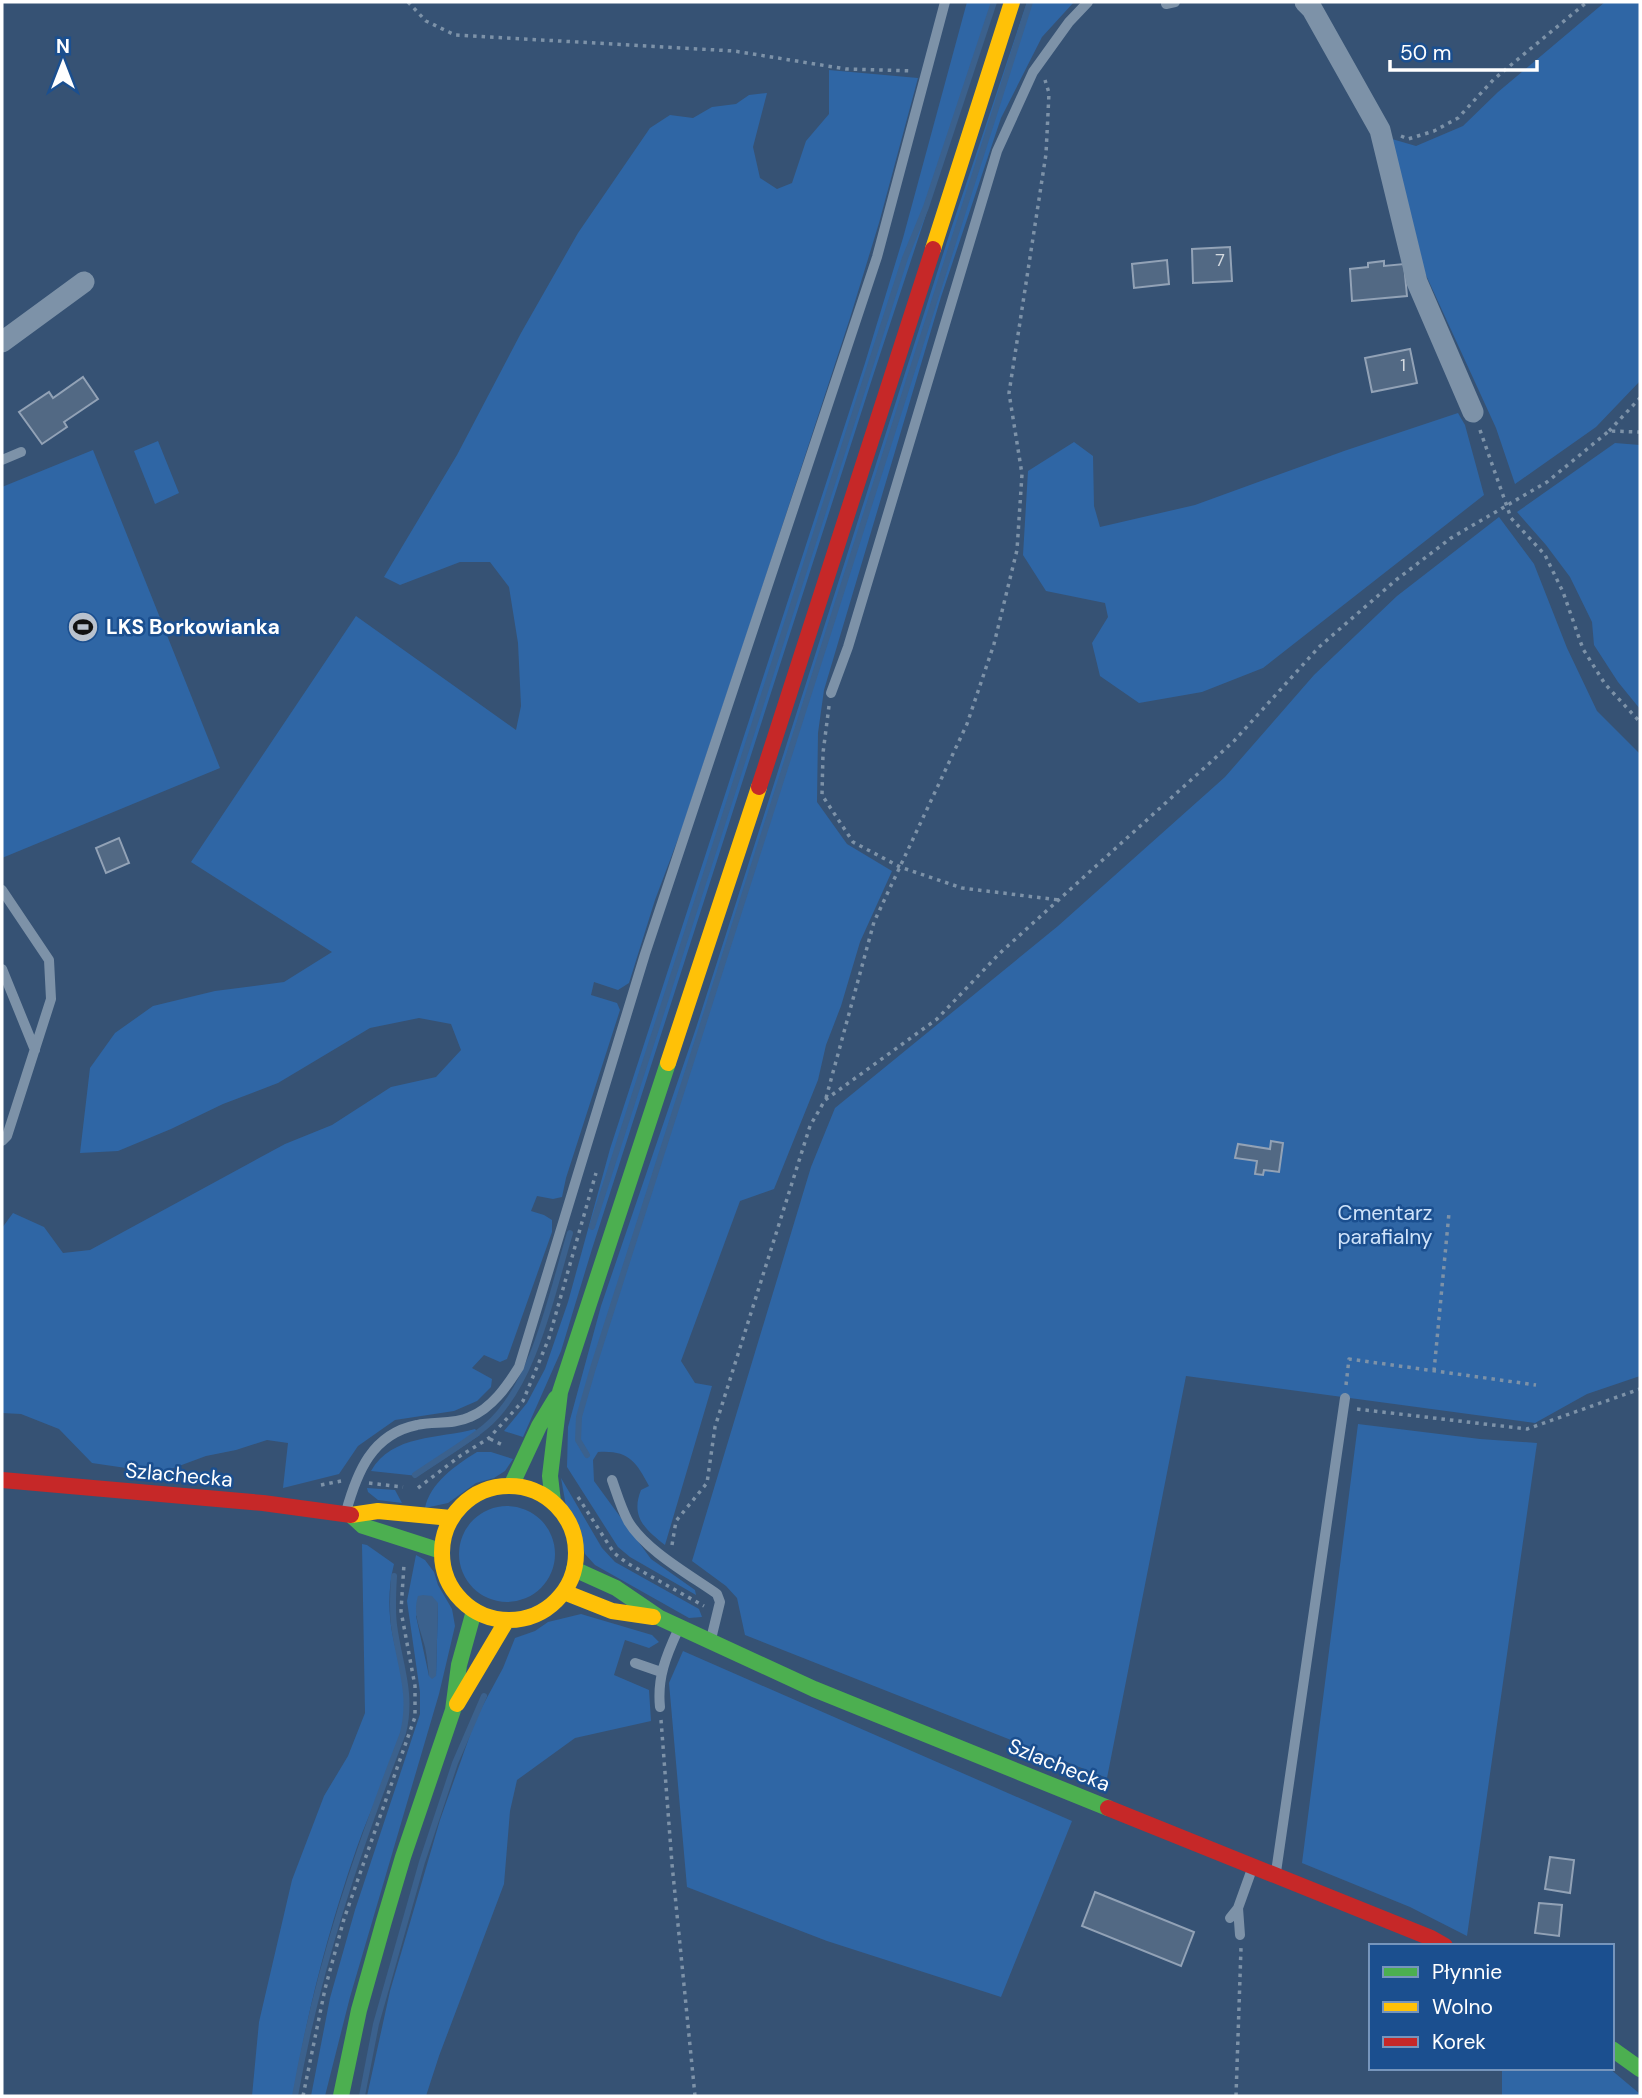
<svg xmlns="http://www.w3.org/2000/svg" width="1642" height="2098" font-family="'DM Sans',sans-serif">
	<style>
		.green { fill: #2f66a5; fill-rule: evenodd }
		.water { fill: #3b618d }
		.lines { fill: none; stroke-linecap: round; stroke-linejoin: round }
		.stream { stroke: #3b618d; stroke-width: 6 }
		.building { fill: #526984; stroke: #92a2b6; stroke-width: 2 }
		.path { stroke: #7d92a8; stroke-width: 3.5; stroke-dasharray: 3.5 5; stroke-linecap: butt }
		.lane { stroke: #7d92a8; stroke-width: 10 }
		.street { stroke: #7d92a8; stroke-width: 21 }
		.fast { stroke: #4caf50; stroke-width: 16 }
		.slow { stroke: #ffc107; stroke-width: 16 }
		.jam { stroke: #c62828; stroke-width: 16 }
		.labels { text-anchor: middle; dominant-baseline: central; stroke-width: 5; stroke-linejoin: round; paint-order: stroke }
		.number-label { font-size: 18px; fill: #d4dae0 }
		.poi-label { font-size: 21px; font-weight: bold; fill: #fff; stroke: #1b4f8f; text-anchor: start }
		.park-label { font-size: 21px; fill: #cfe3fa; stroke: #1b4f8f }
		.street-label { font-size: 21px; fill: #fff; stroke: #1b4f8f }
	</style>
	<rect width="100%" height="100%" fill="#365274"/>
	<path class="green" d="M 967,2 L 996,2 L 873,376 L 592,1249 L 561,1351 L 523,1437 L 504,1431 L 527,1403 L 545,1369 L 568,1302 L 610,1149 L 865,363 L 903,238 Z
		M 1027,2 L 1074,2 L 1042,37 L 1001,118 L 941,297 L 824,690 L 818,733 L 817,802 L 847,844 L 892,871 L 860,942 L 841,1006 L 826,1045 L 818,1080 L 774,1189 L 740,1201 L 681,1361 L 695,1383 L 712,1386 L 665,1545 C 646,1530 630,1517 641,1490 L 649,1486 C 636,1461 628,1450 598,1452 L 593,1460 L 594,1481 L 651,1559 L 695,1590 L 696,1595 L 630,1557 L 618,1547 L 567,1467 L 568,1427 L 601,1306 L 696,1028 L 951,229 Z
		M 1605,2 L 1640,2 L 1640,381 L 1596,427 L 1515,484 L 1496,428 L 1425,273 L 1392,139 L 1416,146 L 1463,126 L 1498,92 Z
		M 829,70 L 918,78 L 879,223 L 850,318 L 759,597 L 681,831 L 655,900 L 629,983 L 618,990 L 594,982 L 591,995 L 617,1003 L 620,1010 L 566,1178 L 562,1197 L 553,1199 L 537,1196 L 531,1211 L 544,1215 L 552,1220 L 552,1232 L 507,1359 L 500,1362 L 484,1355 L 472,1368 L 492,1379 L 491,1387 L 477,1401 L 454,1411 L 395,1420 L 358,1446 L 339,1474 L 283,1488 L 288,1443 L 267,1440 L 236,1450 L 206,1456 L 160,1473 L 92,1463 L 59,1429 L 21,1414 L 2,1413 L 2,1228 L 13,1213 L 44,1227 L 63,1253 L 90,1250 L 285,1144 L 332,1125 L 391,1087 L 436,1077 L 461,1050 L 451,1024 L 419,1018 L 370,1028 L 278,1083 L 223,1104 L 171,1129 L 118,1151 L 80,1153 L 90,1068 L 115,1033 L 153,1006 L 215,991 L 284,982 L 332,952 L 191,862 L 356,616 L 516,730 L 521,706 L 518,643 L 509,587 L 490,562 L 460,562 L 400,585 L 384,577 L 457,455 L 521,333 L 578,233 L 650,128 L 670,115 L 693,118 L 712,107 L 736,104 L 749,95 L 767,93 L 753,147 L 760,178 L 777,189 L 792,183 L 806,141 L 829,114 Z
		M 1458,413 L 1465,425 L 1484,495 L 1263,668 L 1202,692 L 1139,703 L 1100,676 L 1092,643 L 1108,617 L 1105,603 L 1046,591 L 1023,555 L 1028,471 L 1074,442 L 1093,456 L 1094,506 L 1100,527 L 1195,505 L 1344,451 Z
		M 158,441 L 179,493 L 155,504 L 134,451 Z
		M 1615,443 L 1640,445 L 1640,709 L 1618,682 L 1594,645 L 1592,622 L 1570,577 L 1546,545 L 1517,512 Z
		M 93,450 L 220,768 L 2,858 L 2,487 Z
		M 1499,517 L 1534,564 L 1567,648 L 1597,711 L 1640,754 L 1640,1376 L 1587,1394 L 1535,1423 L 1186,1376 L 1107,1778 L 745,1635 L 737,1598 L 726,1586 L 692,1561 L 811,1167 L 835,1108 L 1058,926 L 1225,777 L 1314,675 L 1397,596 Z
		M 1358,1424 L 1480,1439 L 1537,1443 L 1467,1936 L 1410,1907 L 1302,1863 Z
		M 475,1429 L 480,1435 L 418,1476 L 371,1471 C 392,1434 439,1439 475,1429 Z
		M 477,1452 L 491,1452 L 513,1459 L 505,1471 L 494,1478 L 476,1483 L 448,1503 L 425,1508 C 430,1483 456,1465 477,1452 Z
		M 561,1478 L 602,1548 L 615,1562 L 699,1609 L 702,1617 L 689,1618 L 595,1565 L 585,1554 L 575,1520 L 566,1506 Z
		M 367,1488 L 395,1490 L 402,1503 L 378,1500 L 368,1492 Z
		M459 1554a48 48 0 1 1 96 0a48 48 0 1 1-96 0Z
		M 362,1544 L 367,1545 L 394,1564 C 388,1587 388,1614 393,1637 C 398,1662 410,1690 405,1715 C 395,1762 371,1806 356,1850 C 328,1931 307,2012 293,2096 L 252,2096 L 259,2022 L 292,1880 L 324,1796 L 348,1756 L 365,1713 Z
		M 416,1555 L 425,1560 L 434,1572 L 438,1585 L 452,1609 L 455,1626 L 439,1694 L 350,1997 L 325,2096 L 311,2096 L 330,1998 L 355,1910 L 420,1714 L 420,1692 L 407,1601 ZM 438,1603 L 436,1676 L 429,1676 L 416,1616 Z
		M 581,1614 L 652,1635 L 659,1642 L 649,1648 L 625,1640 L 614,1675 L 649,1690 L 651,1721 L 575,1738 L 517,1780 L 510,1811 L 504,1884 L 439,2056 L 426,2096 L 367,2096 L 390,1991 L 440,1820 L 476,1718 L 503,1668 L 515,1638 L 535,1631 L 548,1622 Z
		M 683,1651 L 1072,1821 L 1001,1997 L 827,1941 L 687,1887 L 669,1683 Z
		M 1502,2068 L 1609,2068 L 1640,2094 L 1640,2096 L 1502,2096 Z"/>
	<path class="water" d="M 423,1595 L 432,1596 L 438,1603 L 436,1676 L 432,1679 L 429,1676 C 428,1667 427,1657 425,1647 C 421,1630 412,1614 418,1596 Z"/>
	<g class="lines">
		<path class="stream" d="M 592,1227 L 905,258 L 926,207 L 994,2
			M 587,1455 L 578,1440 L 579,1417 L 593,1368 L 1030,2
			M 415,1475 C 438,1459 464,1444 485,1427 C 534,1387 552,1292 570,1233
			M 295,2096 C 318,1967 356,1855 403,1733 C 413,1693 399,1664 394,1625 C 392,1609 393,1593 394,1576
			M 362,2096 L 376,2024 L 422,1862 L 455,1763 L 484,1696"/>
	</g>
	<path class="building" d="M 1230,247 L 1232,281 L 1193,283 L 1192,249 Z
		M 1167,260 L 1169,284 L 1134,288 L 1132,264 Z
		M 1384,261 L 1384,266 L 1404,264 L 1407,296 L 1352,301 L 1350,269 L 1368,267 L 1368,263 Z
		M 1410,349 L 1417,383 L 1372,392 L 1365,358 Z
		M 83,377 L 98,399 L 64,422 L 67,427 L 42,444 L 19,412 L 49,392 L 53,398 Z
		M 119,838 L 129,863 L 106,873 L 96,848 Z
		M 1271,1141 L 1283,1143 L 1279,1172 L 1264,1170 L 1263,1175 L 1255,1174 L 1257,1161 L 1235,1158 L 1238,1144 L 1270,1149 Z
		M 1550,1857 L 1574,1860 L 1570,1893 L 1545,1889 Z
		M 1095,1892 L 1194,1932 L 1181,1966 L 1082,1926 Z
		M 1539,1903 L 1562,1905 L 1559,1936 L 1535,1933 Z"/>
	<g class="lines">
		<path class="path" d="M 408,2 L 426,21 L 455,35 L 734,51 L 846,69 L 913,71
			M 1401,136 L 1408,139 L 1434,131 L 1458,118 L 1494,79 L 1587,2
			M 1480,430 L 1511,518 L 1545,555 L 1563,592 L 1583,649 L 1605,684 L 1640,722
			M 1609,431 L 1640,398
			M 829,706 L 823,753 L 822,795 L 853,842 L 900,867 L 962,888 L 1059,900
			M 826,1098 L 874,922 L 967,724 L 994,644 L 1017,550 L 1022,474 L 1009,393 L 1046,154 L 1049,93 L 1045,80
			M 1434,1371 L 1449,1213
			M 1346,1385 L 1349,1359 L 1536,1385
			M 1357,1409 L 1527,1429 L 1640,1389
			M 490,1439 L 505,1446
			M 369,1483 L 403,1487
			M 321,1485 L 341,1481
			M 418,1488 L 460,1456 L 489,1438 L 523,1401 L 549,1338 L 596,1173
			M 578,1497 L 614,1553 L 627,1563 L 704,1606
			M 672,1545 L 676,1521 L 707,1483 L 715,1427 L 810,1126 L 825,1100 L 937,1019 L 1000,953 L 1234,741 L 1319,647 L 1396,580 L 1451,538 L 1547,482 L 1609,431 L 1640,432
			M 661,1720 L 672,1864 L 695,2096
			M 303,2096 L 325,1989 L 344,1919 L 415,1717 L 415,1686 L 401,1611 L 404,1564
			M 1236,2096 L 1241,1948"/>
		<path class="lane" d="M 1166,4 L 1175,2
			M 2,460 L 21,452
			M 831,693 L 848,647 L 997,151 L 1033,72 L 1069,22 L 1088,2
			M 2,890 L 49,960 L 51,999 L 7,1136 L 2,1141
			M 2,969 L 35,1050
			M 612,1480 C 617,1494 621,1508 628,1521 C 645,1550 690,1575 717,1594 L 720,1602 L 711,1639
			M 346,1512 C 357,1472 372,1434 417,1425 C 434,1421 453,1425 470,1417 C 492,1408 507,1386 519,1367 L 645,954 L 877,257 L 945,2
			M 635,1663 L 661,1672
			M 660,1707 C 657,1678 666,1656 678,1630
			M 1276,1872 L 1345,1398
			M 1238,1908 L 1240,1935
			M 1230,1918 L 1238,1908 L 1252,1869"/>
		<path class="street" d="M 1305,2 L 1312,9 L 1380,130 L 1417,282 L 1473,412
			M 2,342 L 84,282"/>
		<path class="fast" d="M 511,1486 L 539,1426 L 556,1398
			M 553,1502 L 550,1476 L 560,1392 L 668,1063
			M 351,1515 L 363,1526 L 441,1551
			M 574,1569 L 616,1588 L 660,1618 L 814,1689 L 1108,1808
			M 1612,2049 L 1640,2069
			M 341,2096 L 359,2010 L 384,1921 L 403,1857 L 453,1710 L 459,1665 L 474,1611"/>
		<path class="slow" d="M 933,249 L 1012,2
			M 668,1063 L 759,787
			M442 1553a67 67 0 1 1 134 0a67 67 0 1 1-134 0Z
			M 351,1515 L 378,1511 L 451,1518
			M 564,1592 L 612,1611 L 653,1617
			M 457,1704 L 507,1620"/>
		<path class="jam" d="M 759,787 L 933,249
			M 2,1480 L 263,1503 L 351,1515
			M 1108,1808 L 1431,1938 L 1445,1946"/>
	</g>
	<defs>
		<g id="stadium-disc" transform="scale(1.575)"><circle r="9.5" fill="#b9c2ce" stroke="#1b4f8f"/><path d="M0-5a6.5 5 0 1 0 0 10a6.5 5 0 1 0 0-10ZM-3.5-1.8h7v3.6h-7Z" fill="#111"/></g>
	</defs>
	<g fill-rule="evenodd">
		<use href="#stadium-disc" x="83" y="627"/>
	</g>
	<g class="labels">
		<g class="number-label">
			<text x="1220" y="260">7</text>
			<text x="1403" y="365">1</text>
		</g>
		<g class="poi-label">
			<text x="106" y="627">LKS Borkowianka</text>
		</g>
		<g class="park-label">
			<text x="1385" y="1213">Cmentarz<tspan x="1385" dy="24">parafialny</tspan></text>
		</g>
		<g class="street-label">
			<text transform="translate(179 1475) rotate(5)">Szlachecka</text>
			<text transform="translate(1059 1765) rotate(22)">Szlachecka</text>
		</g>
	</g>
	<rect width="1642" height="2098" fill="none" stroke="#ffffff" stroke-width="7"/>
	<rect x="1369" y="1944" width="245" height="126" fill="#1b4f8f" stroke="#7695bc" stroke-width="2"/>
	<rect x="1383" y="1967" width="35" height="10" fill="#4caf50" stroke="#7695bc" stroke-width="2"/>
	<text x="1432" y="1979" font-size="21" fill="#ffffff">Płynnie</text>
	<rect x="1383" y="2002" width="35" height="10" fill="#ffc107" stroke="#7695bc" stroke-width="2"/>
	<text x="1432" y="2014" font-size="21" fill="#ffffff">Wolno</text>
	<rect x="1383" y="2037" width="35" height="10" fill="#c62828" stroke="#7695bc" stroke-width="2"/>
	<text x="1432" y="2049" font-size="21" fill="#ffffff">Korek</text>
	<g transform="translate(63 63)" stroke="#1b4f8f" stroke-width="5" paint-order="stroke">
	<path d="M0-5L12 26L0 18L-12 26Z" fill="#ffffff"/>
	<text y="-10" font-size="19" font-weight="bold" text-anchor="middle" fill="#ffffff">N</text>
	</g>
	<path d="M1390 60v10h147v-10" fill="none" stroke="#ffffff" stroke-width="3.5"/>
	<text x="1400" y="60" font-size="21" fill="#ffffff" stroke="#1b4f8f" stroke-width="5" paint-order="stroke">50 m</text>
</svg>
